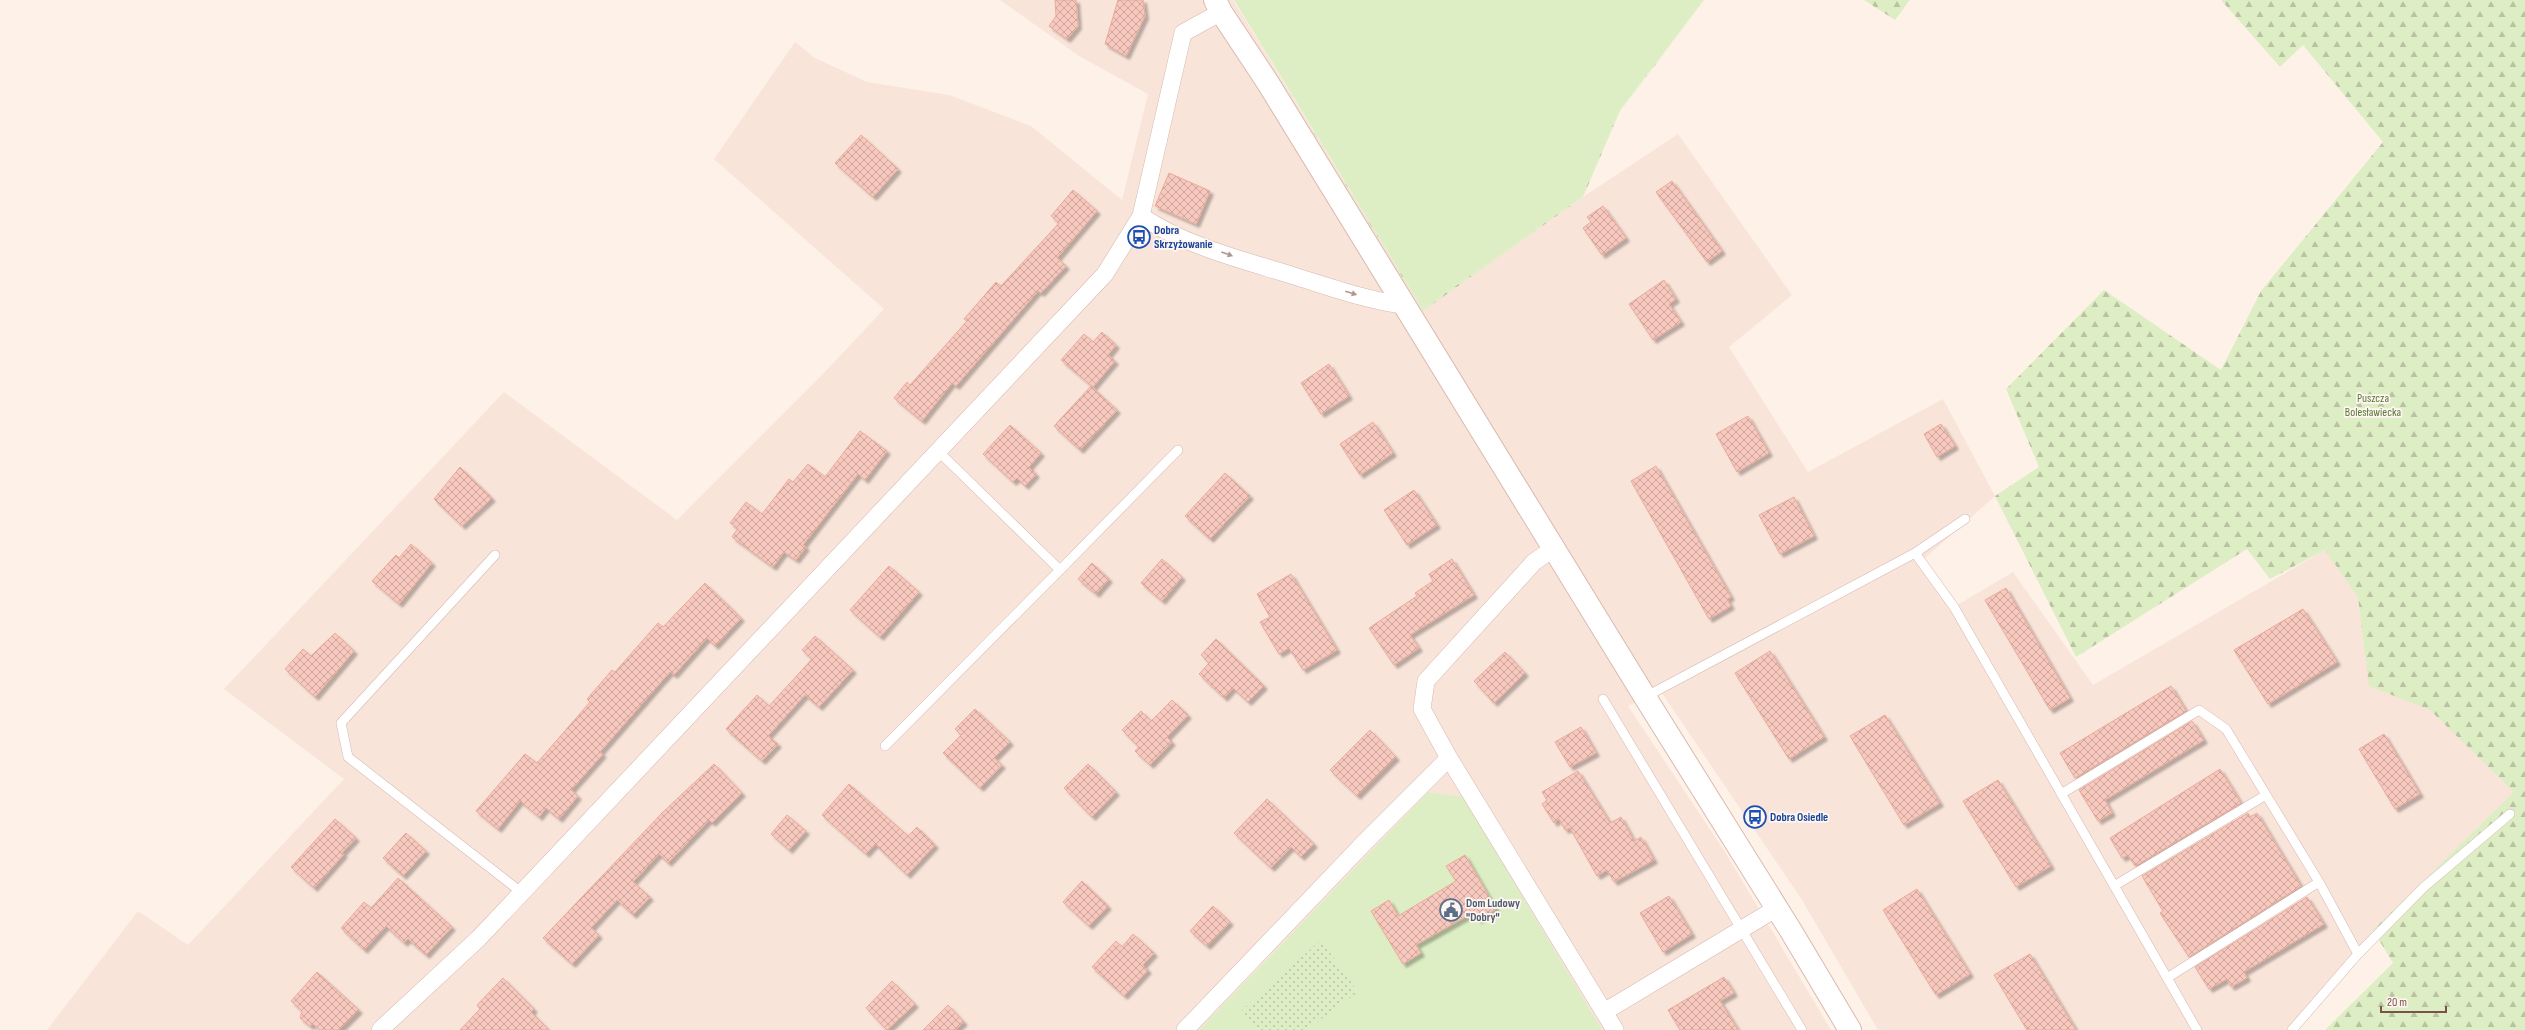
<svg xmlns="http://www.w3.org/2000/svg" width="2525" height="1030" font-family="'Sofia Sans Condensed',sans-serif">
	<style>
		.residential { fill: #f9e4d9 }
		.grass { fill: #deeec4 }
		.forest { fill: url(#forest-firs) }
		.park { fill: url(#park-dots) }
		.building { fill: url(#building-cross-hatch); stroke: #ebaa9b; filter: url(#shadow) }
		.lines { fill: none; stroke-linecap: round; stroke-linejoin: round }
		.lane-casing { stroke: #d5b8af; stroke-width: 10 }
		.street-casing { stroke: #d5b8af; stroke-width: 18 }
		.secondary-casing { stroke: #dab9ae; stroke-width: 24 }
		.lane { stroke: #fff; stroke-width: 9 }
		.street { stroke: #fff; stroke-width: 17 }
		.secondary { stroke: #fff; stroke-width: 22 }
		.oneway { fill: #b09791 }
		.labels { text-anchor: middle; dominant-baseline: central; stroke-width: 3.5; stroke-linejoin: round; paint-order: stroke }
		.transit-label { font-size: 12px; font-weight: bold; fill: #164399; stroke: #fff6f1; text-anchor: start }
		.park-label { font-size: 12px; fill: #57773a; stroke: #fff6f1 }
		.service-label { font-size: 12px; font-weight: bold; fill: #4e5e75; stroke: #fff6f1; text-anchor: start }
	</style>
	<defs>
		<pattern id="forest-firs" width="22" height="20" patternUnits="userSpaceOnUse"><rect width="22" height="20" fill="#deeec4"/><path d="M5 1l3.5 6h-7zM16 11l3.5 6h-7z" fill="#b9c3a1"/></pattern>
		<pattern id="park-dots" width="8" height="8" patternUnits="userSpaceOnUse"><rect width="8" height="8" fill="#deeec4"/><path d="M2 2h.1M6 6h.1" fill="none" stroke="#b9c3a1" stroke-width="1.8" stroke-linecap="round"/></pattern>
		<pattern id="building-cross-hatch" width="8" height="8" patternUnits="userSpaceOnUse"><rect width="8" height="8" fill="#f7c8bd"/><path d="M0 0l8 8M0 8l8-8" fill="none" stroke="#cda59c"/></pattern>
		<filter id="shadow"><feDropShadow dx="3.5" dy="3.5" stdDeviation="1" flood-color="#0004"/></filter>
	</defs>
	<rect width="100%" height="100%" fill="#fef1e8"/>
	<path class="residential" d="M 1000,0 L 1233,0 L 1423,310 L 1583,197 L 1678,134 L 1792,295 L 1729,347 L 1808,472 L 1943,399 L 1995,496 L 1924,559 L 1954,607 L 2013,572 L 2093,685 L 2342,540 L 2525,797 L 2423,887 L 2292,1030 L 1878,1030 L 1802,900 L 1660,690 L 1628,706 L 1725,852 L 1831,1030 L 1602,1030 L 1428,792 L 1199,1030 L 47,1030 L 138,911 L 188,945 L 344,779 L 224,689 L 504,392 L 677,520 L 823,374 L 884,309 L 714,159 L 795,42 L 815,58 L 867,82 L 949,95 L 1031,126 L 1122,200 L 1148,94 L 1079,56 Z"/>
	<path class="grass" d="M 1234,0 L 1704,0 L 1619,111 L 1582,197 L 1423,309 Z
		M 1428,792 L 1463,797 L 1602,1030 L 1199,1030 Z"/>
	<path class="forest" d="M 1233,0 L 1423,309 L 1582,197 L 1619,111 L 1705,0 L 1620,111 L 1583,197 L 1423,311 Z
		M 1864,0 L 1910,0 L 1895,20 Z
		M 2221,0 L 2525,0 L 2525,1030 L 2325,1030 L 2393,963 L 2373,930 L 2514,792 L 2430,710 L 2369,686 L 2358,597 L 2325,550 L 2270,579 L 2247,549 L 2076,657 L 1995,496 L 2039,467 L 2006,389 L 2104,290 L 2221,370 L 2261,291 L 2383,142 L 2303,45 L 2280,67 Z"/>
	<path class="park" d="M 1321,940 L 1358,992 L 1306,1030 L 1256,1030 L 1242,1010 Z"/>
	<path class="building" d="M 1055,0 L 1076,0 L 1078,26 L 1067,39 L 1049,26 L 1056,16 Z
		M 1118,0 L 1143,0 L 1145,16 L 1126,56 L 1105,44 Z
		M 861,135 L 898,169 L 873,197 L 835,163 Z
		M 1169,173 L 1210,191 L 1196,224 L 1155,206 Z
		M 1672,181 L 1722,251 L 1707,262 L 1656,192 Z
		M 1073,190 L 1097,211 L 1057,258 L 1066,266 L 1041,293 L 1038,291 L 956,386 L 952,383 L 922,421 L 894,398 L 907,382 L 910,385 L 967,321 L 964,319 L 996,282 L 1001,286 L 1059,223 L 1051,216 Z
		M 1603,206 L 1626,238 L 1602,255 L 1583,228 L 1591,222 L 1587,217 Z
		M 1664,280 L 1676,299 L 1669,304 L 1681,322 L 1653,340 L 1629,304 Z
		M 1102,332 L 1116,345 L 1108,355 L 1115,361 L 1093,387 L 1061,360 L 1084,334 L 1093,342 Z
		M 1329,364 L 1349,396 L 1321,414 L 1301,383 Z
		M 1091,386 L 1117,410 L 1080,450 L 1054,426 Z
		M 1748,416 L 1769,453 L 1737,472 L 1716,434 Z
		M 1373,422 L 1393,453 L 1360,475 L 1340,444 Z
		M 1941,424 L 1955,446 L 1937,457 L 1924,434 Z
		M 1010,425 L 1041,453 L 1029,467 L 1036,474 L 1025,486 L 1017,478 L 1013,482 L 983,454 Z
		M 860,431 L 887,451 L 865,480 L 858,474 L 803,545 L 806,547 L 796,560 L 784,552 L 773,567 L 732,537 L 738,528 L 730,523 L 746,502 L 762,514 L 789,479 L 793,482 L 808,464 L 825,477 Z
		M 1656,466 L 1731,597 L 1727,599 L 1731,606 L 1709,619 L 1631,481 Z
		M 460,467 L 492,498 L 462,526 L 434,499 Z
		M 1225,473 L 1250,496 L 1210,539 L 1185,516 Z
		M 1414,490 L 1437,525 L 1407,545 L 1384,510 Z
		M 1794,497 L 1814,536 L 1780,554 L 1759,515 Z
		M 411,544 L 432,563 L 399,604 L 372,581 L 396,555 L 399,558 Z
		M 1162,559 L 1182,577 L 1162,601 L 1141,583 Z
		M 1452,559 L 1474,595 L 1410,635 L 1419,648 L 1394,665 L 1369,628 L 1417,596 L 1415,593 L 1433,581 L 1429,574 Z
		M 1092,563 L 1109,579 L 1096,594 L 1078,579 Z
		M 889,566 L 919,592 L 880,637 L 850,610 Z
		M 1291,574 L 1337,650 L 1303,670 L 1289,648 L 1279,654 L 1260,622 L 1270,617 L 1257,594 Z
		M 705,583 L 741,618 L 715,646 L 707,638 L 674,675 L 670,672 L 661,682 L 600,752 L 603,754 L 571,790 L 578,796 L 559,819 L 546,808 L 539,817 L 520,801 L 498,829 L 476,811 L 525,754 L 537,763 L 590,702 L 587,699 L 612,670 L 615,672 L 658,623 L 663,627 Z
		M 2006,588 L 2070,698 L 2050,710 L 1985,600 Z
		M 2303,609 L 2337,662 L 2268,704 L 2234,650 Z
		M 335,633 L 354,651 L 315,697 L 285,669 L 303,649 L 311,656 Z
		M 815,636 L 853,670 L 819,707 L 805,695 L 768,736 L 778,744 L 762,761 L 726,729 L 757,695 L 769,706 L 812,659 L 802,650 Z
		M 1216,639 L 1264,686 L 1248,702 L 1233,688 L 1224,698 L 1199,674 L 1209,663 L 1201,655 Z
		M 1770,651 L 1824,737 L 1789,759 L 1735,673 Z
		M 1505,652 L 1525,673 L 1494,703 L 1474,681 Z
		M 2171,686 L 2186,711 L 2075,778 L 2060,753 Z
		M 1172,700 L 1188,715 L 1167,737 L 1172,742 L 1150,765 L 1135,751 L 1139,747 L 1122,730 L 1141,711 L 1151,721 Z
		M 975,709 L 1010,742 L 994,758 L 1002,765 L 980,788 L 943,753 L 961,735 L 955,729 Z
		M 1885,715 L 1940,803 L 1904,825 L 1850,736 Z
		M 2192,721 L 2204,740 L 2105,800 L 2112,813 L 2098,821 L 2079,790 Z
		M 1581,727 L 1596,753 L 1570,767 L 1555,742 Z
		M 1370,730 L 1396,757 L 1357,796 L 1330,770 Z
		M 2384,734 L 2420,794 L 2395,809 L 2359,749 Z
		M 714,764 L 742,793 L 712,823 L 709,820 L 668,863 L 659,854 L 633,882 L 650,897 L 633,915 L 617,900 L 591,928 L 599,935 L 572,964 L 543,938 L 663,812 Z
		M 1088,764 L 1116,792 L 1092,817 L 1064,788 Z
		M 2220,769 L 2241,803 L 2135,866 L 2128,855 L 2122,858 L 2110,838 Z
		M 1578,771 L 1610,823 L 1621,817 L 1634,841 L 1641,837 L 1654,860 L 1614,882 L 1607,870 L 1597,876 L 1570,828 L 1565,830 L 1559,819 L 1554,823 L 1542,804 L 1547,800 L 1542,792 Z
		M 1998,780 L 2051,866 L 2016,887 L 1963,801 Z
		M 849,784 L 908,836 L 917,827 L 935,845 L 907,875 L 875,844 L 866,854 L 822,815 Z
		M 1267,799 L 1314,844 L 1301,857 L 1291,847 L 1271,868 L 1234,833 Z
		M 2248,813 L 2250,817 L 2257,813 L 2301,886 L 2189,957 L 2160,913 L 2163,911 L 2142,876 Z
		M 787,815 L 806,831 L 789,850 L 771,834 Z
		M 335,819 L 356,838 L 342,853 L 344,854 L 314,888 L 291,867 Z
		M 406,833 L 426,851 L 403,876 L 383,858 Z
		M 1465,855 L 1496,909 L 1478,920 L 1474,912 L 1416,945 L 1421,953 L 1403,964 L 1371,911 L 1389,900 L 1398,916 L 1456,881 L 1446,866 Z
		M 398,878 L 452,927 L 426,955 L 408,939 L 404,943 L 386,926 L 364,950 L 341,928 L 364,902 L 371,908 Z
		M 1082,881 L 1108,906 L 1089,926 L 1063,902 Z
		M 1917,889 L 1970,974 L 1936,995 L 1883,910 Z
		M 1669,896 L 1692,934 L 1663,952 L 1640,913 Z
		M 2307,897 L 2324,924 L 2244,972 L 2247,978 L 2231,987 L 2227,979 L 2209,989 L 2195,967 Z
		M 1213,906 L 1230,922 L 1207,946 L 1190,931 Z
		M 1133,934 L 1154,953 L 1143,965 L 1148,970 L 1124,996 L 1092,967 L 1116,941 L 1122,947 Z
		M 2030,954 L 2076,1030 L 2027,1030 L 1994,975 Z
		M 317,972 L 359,1010 L 339,1030 L 320,1030 L 313,1024 L 310,1026 L 300,1018 L 302,1011 L 291,1001 Z
		M 1724,977 L 1734,993 L 1720,1001 L 1738,1030 L 1680,1030 L 1668,1010 Z
		M 503,978 L 534,1009 L 531,1012 L 549,1030 L 460,1030 L 480,1009 L 477,1005 Z
		M 892,981 L 915,1004 L 887,1030 L 866,1008 Z
		M 948,1005 L 964,1022 L 955,1030 L 923,1030 Z"/>
	<g class="lines">
		<g class="lane-casing">
			<path id="lane" d="M 1915,553 L 1954,607 L 2197,1030
				M 495,555 L 341,723 L 348,757 L 521,892
				M 1060,570 L 1178,450
				M 1645,697 L 1915,553 L 1965,519
				M 1603,699 L 1802,1030
				M 885,746 L 1060,570 L 938,451
				M 2061,794 L 2199,710 L 2226,729 L 2319,882 L 2358,954
				M 2114,886 L 2266,795
				M 2167,978 L 2319,882
				M 2292,1030 L 2358,954 L 2424,887 L 2510,814"/>
		</g>
		<g class="street-casing">
			<path id="street" d="M 1141,216 C 1185,246 1243,260 1294,276 C 1330,287 1366,300 1403,305
				M 1449,758 L 1615,1030
				M 1604,1012 L 1777,908
				M 380,1030 L 479,938 L 1105,274 L 1141,216 L 1183,33 L 1221,12
				M 1185,1030 L 1363,844 L 1449,758 L 1422,709 L 1426,681 L 1534,562 L 1554,548"/>
		</g>
		<g class="secondary-casing">
			<path id="secondary" d="M 1215,0 L 1221,12 L 1268,83 L 1645,697 L 1791,931 L 1850,1030"/>
		</g>
		<use href="#lane" class="lane"/>
		<use href="#street" class="street"/>
		<use href="#secondary" class="secondary"/>
	</g>
	<defs><path id="oneway-solid" d="M-6-.8H1V-3.2L6.5 0L1 3.2V.8H-6Z"/></defs>
	<g class="oneway">
		<use href="#oneway-solid" transform="translate(1227 254) rotate(20)"/>
		<use href="#oneway-solid" transform="translate(1351 293) rotate(17)"/>
	</g>
	<defs>
		<g id="bus-ring" transform="scale(1.15)"><circle r="9.5" fill="#fff6f1" stroke="#1a4fb4" stroke-width="1.5"/><path d="M-5-6H5V4H4V6H2V4H-2V6H-4V4H-5ZM-3.5-4V0h7V-4ZM-3.5 1.2v1.5H-2V1.2ZM2 1.2v1.5H3.5V1.2Z" fill="#1a4fb4"/></g>
		<g id="civic-ring" transform="scale(1.15)"><circle r="9.5" fill="#fff6f1" stroke="#5c6f8a" stroke-width="1.5"/><path d="M-.6-6.5H3V-4.5H.6V-3L4-1V1h2V6H-6V1h2V-1L-.6-3ZM-1.2 2.5V6h2.4V2.5Z" fill="#5c6f8a"/></g>
	</defs>
	<g fill-rule="evenodd">
		<use href="#bus-ring" x="1139" y="237"/>
		<use href="#bus-ring" x="1755" y="817"/>
		<use href="#civic-ring" x="1451" y="910"/>
	</g>
	<g class="labels">
		<g class="transit-label">
			<text x="1154" y="230">Dobra<tspan x="1154" dy="14">Skrzyżowanie</tspan></text>
			<text x="1770" y="817">Dobra Osiedle</text>
		</g>
		<g class="park-label">
			<text x="2373" y="398">Puszcza<tspan x="2373" dy="14">Bolesławiecka</tspan></text>
		</g>
		<g class="service-label">
			<text x="1466" y="903">Dom Ludowy<tspan x="1466" dy="14">"Dobry"</tspan></text>
		</g>
	</g>
	<path d="M2381 1006v6h65v-6" fill="none" stroke="#7c5148" stroke-width="2"/>
	<text x="2387" y="1006" font-size="12" fill="#7c5148" stroke="#fff6f1" stroke-width="3" paint-order="stroke">20 m</text>
</svg>
